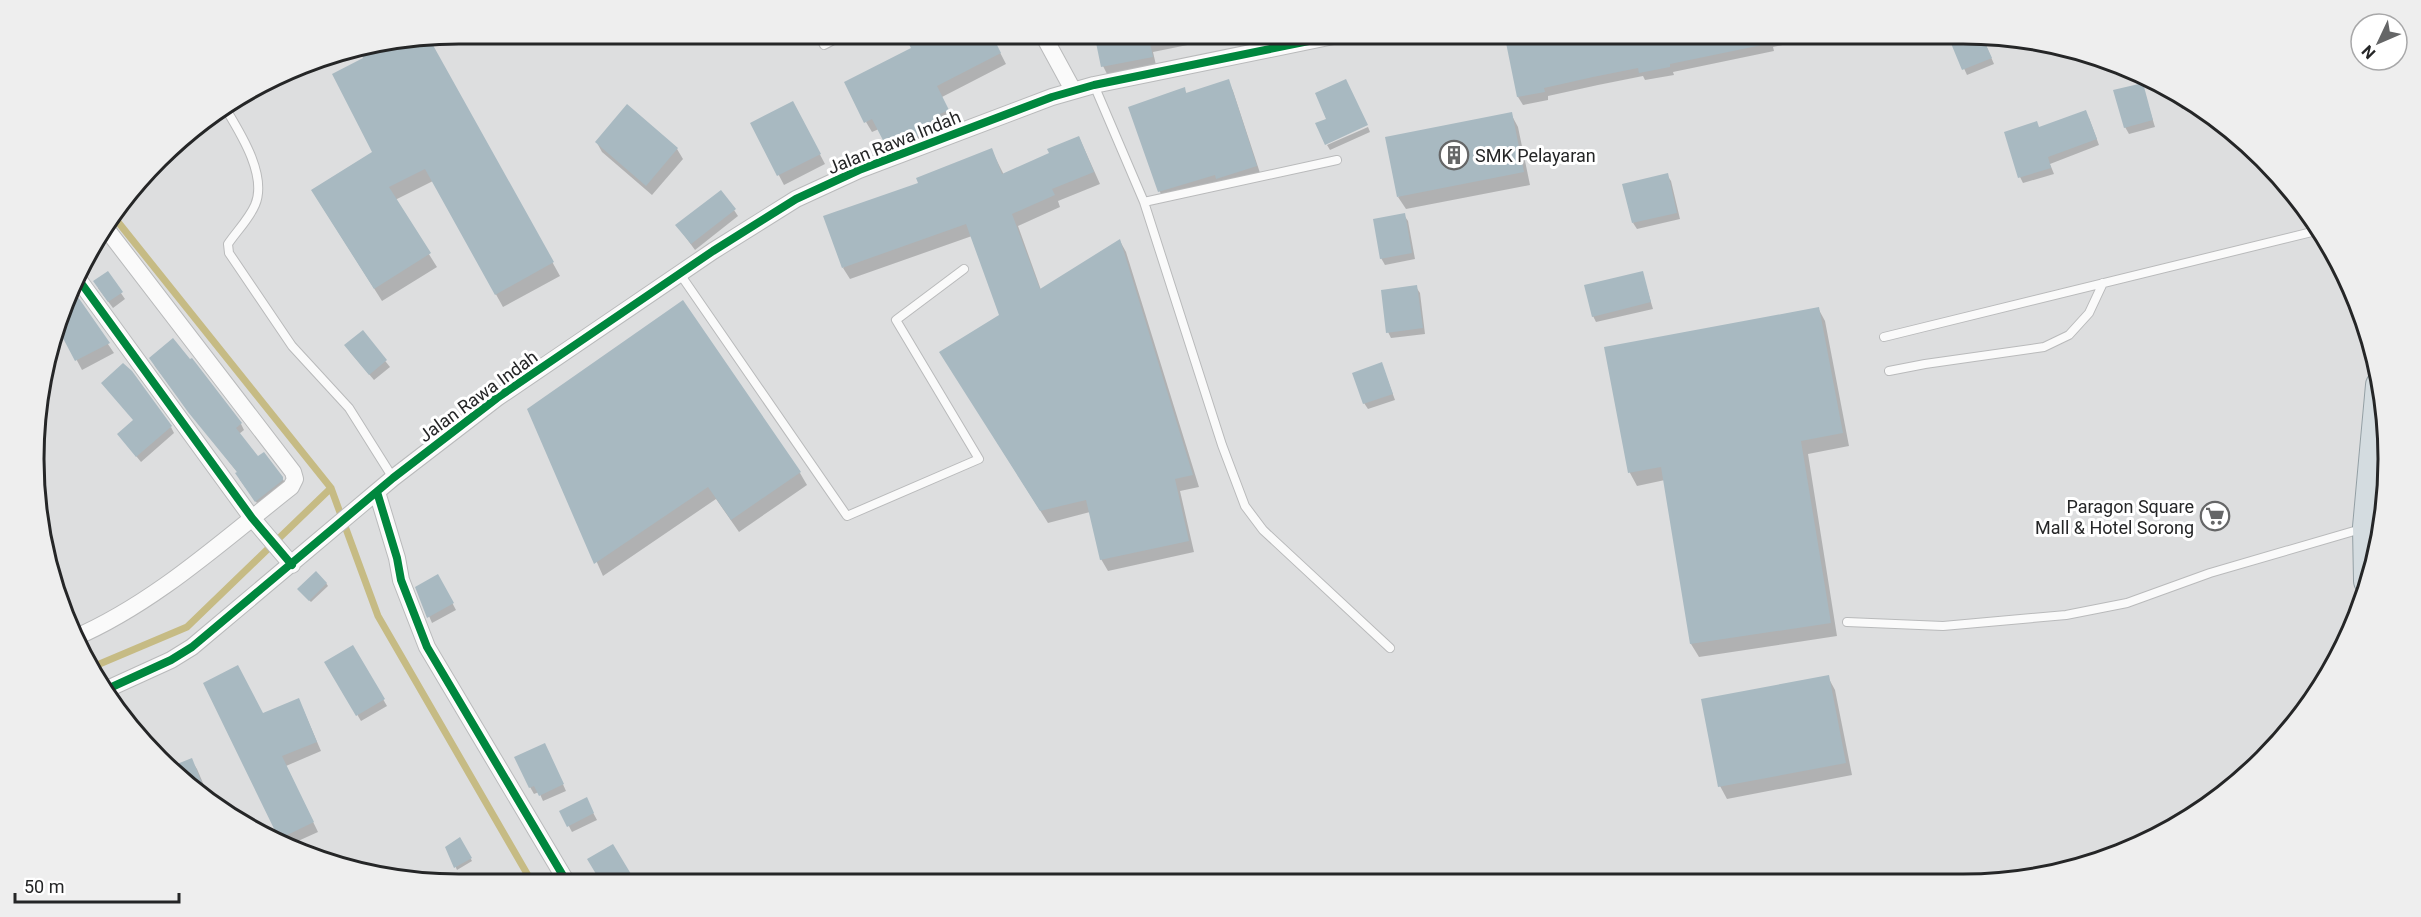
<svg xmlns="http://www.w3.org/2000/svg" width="2421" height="917" font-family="Roboto,sans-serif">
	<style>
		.shadow { fill: #0003 }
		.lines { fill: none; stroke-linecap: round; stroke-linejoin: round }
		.stream { stroke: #c6bb84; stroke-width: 7 }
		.building { fill: #a8b9c1 }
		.service-casing { stroke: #b9babb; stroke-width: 10 }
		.minor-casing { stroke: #b9babb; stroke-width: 18 }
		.trunk-casing { stroke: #939fa4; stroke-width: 30 }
		.service { stroke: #fafafa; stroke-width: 8 }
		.minor { stroke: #fafafa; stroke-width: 16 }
		.trunk { stroke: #d4dce0; stroke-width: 28 }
		.cycleway-casing { stroke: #fff; stroke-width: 11 }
		.cycleway { stroke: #00873e; stroke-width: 8 }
		.labels { text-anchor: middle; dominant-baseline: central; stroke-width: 6; stroke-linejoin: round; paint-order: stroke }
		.street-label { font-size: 18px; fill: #252627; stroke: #fff }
		.poi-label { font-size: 18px; fill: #252627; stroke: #fff; text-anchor: start }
		.rim { fill: none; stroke: #252627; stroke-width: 3 }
	</style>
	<rect width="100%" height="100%" fill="#dddedf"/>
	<path class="shadow" d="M 905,33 L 990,33 L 1006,64 L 942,97 L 953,121 L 945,125 L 951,136 L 894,158 L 879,129 L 872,132 L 866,122 L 913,49 Z
		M 1097,33 L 1237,33 L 1237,35 L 1153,52 L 1156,65 L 1107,74 L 1103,66 Z
		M 1511,33 L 1833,33 L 1833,34 L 1773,47 L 1774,51 L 1673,72 L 1674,75 L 1645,80 L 1643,76 L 1598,85 L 1548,96 L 1548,100 L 1523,105 L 1518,97 Z
		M 1970,34 L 1982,36 L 1994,64 L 1967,75 L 1952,42 Z
		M 428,38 L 560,276 L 503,307 L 433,181 L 395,200 L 437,267 L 382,301 L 320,203 L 374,152 L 365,59 L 360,49 Z
		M 1228,81 L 1233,91 L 1261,176 L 1165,201 L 1160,192 L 1130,108 L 1184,89 L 1187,94 Z
		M 2142,85 L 2155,127 L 2129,134 L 2125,127 Z
		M 2179,94 L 2203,109 L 2182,109 L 2179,103 Z
		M 798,113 L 825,164 L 784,185 L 752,124 Z
		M 1511,114 L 1518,127 L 1530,185 L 1406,209 L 1398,197 Z
		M 2089,118 L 2099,145 L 2050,164 L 2054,174 L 2023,183 L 2020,177 L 2039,129 Z
		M 1368,127 L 1370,132 L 1330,150 L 1327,145 Z
		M 1079,137 L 1100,184 L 1058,201 L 1060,207 L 1018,226 L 1041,290 L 1120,241 L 1126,252 L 1199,487 L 1180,491 L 1194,552 L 1108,571 L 1101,559 L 1090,512 L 1048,523 L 948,364 L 1001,315 L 972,236 L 850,279 L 843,268 L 920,184 L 991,149 L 1004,175 L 1051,154 Z
		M 597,143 L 677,149 L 683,159 L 652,195 L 602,152 Z
		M 1667,175 L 1671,181 L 1680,219 L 1637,229 L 1633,223 Z
		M 734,210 L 738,216 L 695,250 L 681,231 Z
		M 1404,215 L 1408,221 L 1415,259 L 1385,265 L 1381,258 Z
		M 1642,272 L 1653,309 L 1596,322 L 1593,316 Z
		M 107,273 L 125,299 L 113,308 L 98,288 Z
		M 1416,287 L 1420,293 L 1425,334 L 1391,338 L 1388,332 Z
		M 77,298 L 114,353 L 82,370 L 56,321 L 63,306 Z
		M 1818,308 L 1825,321 L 1849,446 L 1808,454 L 1837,636 L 1699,657 L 1691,644 L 1665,480 L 1637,486 L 1630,473 L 1606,348 Z
		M 362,332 L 390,367 L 374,380 L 350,352 Z
		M 154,365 L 241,424 L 244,430 L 239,434 L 258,458 L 282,478 L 286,484 L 260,507 L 240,480 L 238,473 Z
		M 1384,370 L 1395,400 L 1368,409 L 1364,403 Z
		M 529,410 L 800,473 L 807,485 L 739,532 L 716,499 L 603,576 Z
		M 171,427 L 174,433 L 141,462 L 123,440 Z
		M 438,576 L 456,610 L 432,623 L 417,588 Z
		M 326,583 L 328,586 L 311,602 L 301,592 Z
		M 353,647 L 387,706 L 361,721 L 326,662 Z
		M 1828,677 L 1835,690 L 1852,775 L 1727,799 L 1720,786 Z
		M 303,709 L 321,751 L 286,766 L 318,832 L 287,846 L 280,838 L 262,715 Z
		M 548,751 L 566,791 L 543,801 L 539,792 L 534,794 L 530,787 Z
		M 191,760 L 197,769 L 212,804 L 200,796 L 173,767 Z
		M 589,805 L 597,820 L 572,832 L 561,811 Z
		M 459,839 L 472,861 L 457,870 L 447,847 Z"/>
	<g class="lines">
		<path class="stream" d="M 114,217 L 331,488 L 378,616 L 533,884
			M 90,668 L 187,627 L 331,488"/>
	</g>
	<path class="building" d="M 903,33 L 991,33 L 1001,53 L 937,86 L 949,110 L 940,114 L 946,125 L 887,148 L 872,119 L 864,123 L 844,82 L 911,48 Z
		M 1094,33 L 1148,33 L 1153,57 L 1101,67 Z
		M 1504,33 L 1780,33 L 1781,41 L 1670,64 L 1670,67 L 1639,73 L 1638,68 L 1593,77 L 1544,88 L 1545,92 L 1517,97 Z
		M 1967,34 L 1982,36 L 1992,58 L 1962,70 L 1950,41 Z
		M 429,38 L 554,262 L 495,295 L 425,169 L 389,187 L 431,253 L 374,289 L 311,190 L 372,152 L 332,74 L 363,58 L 359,50 Z
		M 1229,79 L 1257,166 L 1216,179 L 1215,175 L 1158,192 L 1128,107 L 1185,87 L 1186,93 Z
		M 1346,79 L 1368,125 L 1325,145 L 1315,123 L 1326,119 L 1315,93 Z
		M 2143,83 L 2153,120 L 2124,128 L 2113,90 Z
		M 793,101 L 821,154 L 777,176 L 750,123 Z
		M 627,104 L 678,148 L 646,186 L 595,142 Z
		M 2086,110 L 2097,139 L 2048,157 L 2051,168 L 2018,178 L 2004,132 L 2037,121 L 2039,127 Z
		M 1512,112 L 1524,172 L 1397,197 L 1385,137 Z
		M 1079,136 L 1094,172 L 1052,189 L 1055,195 L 1012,214 L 1040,289 L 1120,239 L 1193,475 L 1175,479 L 1189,541 L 1100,560 L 1086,500 L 1040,511 L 939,352 L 999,315 L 966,224 L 842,268 L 823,216 L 918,183 L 916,178 L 992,148 L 1002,174 L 1049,153 L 1047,149 Z
		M 1668,173 L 1677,213 L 1632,223 L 1622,184 Z
		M 721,190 L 736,209 L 691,244 L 675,225 Z
		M 1405,213 L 1412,253 L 1380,259 L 1373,219 Z
		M 108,271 L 123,292 L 108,302 L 93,281 Z
		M 1643,271 L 1651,302 L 1592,317 L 1584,285 Z
		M 1417,285 L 1423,328 L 1386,333 L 1381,290 Z
		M 78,297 L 110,343 L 75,361 L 55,323 L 64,304 Z
		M 683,300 L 801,472 L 731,520 L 708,487 L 594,564 L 527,409 Z
		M 1819,307 L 1843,433 L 1801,441 L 1831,623 L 1690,644 L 1661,467 L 1628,473 L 1604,347 Z
		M 363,330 L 387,360 L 369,375 L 344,345 Z
		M 173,338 L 190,359 L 192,358 L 242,423 L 236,428 L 258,456 L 264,452 L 283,477 L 283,480 L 255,502 L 235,473 L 237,472 L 188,412 L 149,358 Z
		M 1382,362 L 1393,394 L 1363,404 L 1352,373 Z
		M 123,363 L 132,371 L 172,426 L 136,457 L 117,434 L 133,420 L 101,383 Z
		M 316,571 L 327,583 L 309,601 L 297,589 Z
		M 438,574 L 454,603 L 427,618 L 415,587 Z
		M 353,645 L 385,699 L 356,716 L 324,662 Z
		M 238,665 L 263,713 L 299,698 L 317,742 L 282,756 L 314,822 L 279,839 L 203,683 Z
		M 1829,675 L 1846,763 L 1718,787 L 1701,699 Z
		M 545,743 L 564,784 L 539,796 L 534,786 L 529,788 L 514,757 Z
		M 192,758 L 210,803 L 200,796 L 172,766 Z
		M 587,797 L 594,813 L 567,827 L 559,811 Z
		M 460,837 L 472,858 L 454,868 L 445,847 Z
		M 613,844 L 637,884 L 602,884 L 587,859 Z"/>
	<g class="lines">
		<g class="service-casing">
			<path id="service" d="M 818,33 L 824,45 L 847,33
				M 1094,85 L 1144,202 L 1222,445 L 1245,506 L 1263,530 L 1390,648
				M 224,106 C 239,131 268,175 255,205 C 249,219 236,232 228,244 L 229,253 L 292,346 L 349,408 L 393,478
				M 1144,202 L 1337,160
				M 680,274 L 847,516 L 979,459 L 896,320 L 964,269
				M 1884,337 L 2320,230
				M 1889,371 L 1925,364 L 2044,347 L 2069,335 L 2089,313 L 2103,283
				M 1847,622 L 1943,626 L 2066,615 L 2127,603 L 2210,573 L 2361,529"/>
		</g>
		<g class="minor-casing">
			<path id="minor" d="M 1042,33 L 1073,90
				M 76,276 L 252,518 L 292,565
				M 377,492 L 397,558 L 401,580 L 427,647 L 568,884
				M 74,638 C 155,603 222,541 291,487 L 295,479 L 293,472 L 105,227
				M 103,691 L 171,660 L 192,647 L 393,478 L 497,398 L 713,251 L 796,199 L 859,170 L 1052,97 L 1094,85 L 1348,33"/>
		</g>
		<g class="trunk-casing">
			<path id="trunk" d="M 2368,581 L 2367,527 L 2380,385"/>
		</g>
		<use href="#service" class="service"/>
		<use href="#minor" class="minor"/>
		<use href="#trunk" class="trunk"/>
		<g class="cycleway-casing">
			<path id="cycleway" d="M 76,276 L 252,518 L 292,565
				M 377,492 L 397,558 L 401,580 L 427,647 L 568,884
				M 103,691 L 171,660 L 192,647 L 393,478 L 497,398 L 713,251 L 796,199 L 859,170 L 1052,97 L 1094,85 L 1348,33"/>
		</g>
		<use href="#cycleway" class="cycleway"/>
	</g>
	<defs>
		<g id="building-ring" transform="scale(1.5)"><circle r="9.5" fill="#fff" stroke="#656667" stroke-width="1.5"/><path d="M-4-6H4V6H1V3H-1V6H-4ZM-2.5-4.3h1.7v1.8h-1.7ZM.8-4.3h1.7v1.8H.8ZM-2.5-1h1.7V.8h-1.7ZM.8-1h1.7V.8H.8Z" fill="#656667"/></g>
		<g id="supermarket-ring" transform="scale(1.5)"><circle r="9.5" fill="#fff" stroke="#656667" stroke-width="1.5"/><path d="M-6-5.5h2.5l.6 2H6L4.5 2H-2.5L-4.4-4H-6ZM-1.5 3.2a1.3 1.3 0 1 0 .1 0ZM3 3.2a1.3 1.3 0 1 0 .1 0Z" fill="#656667"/></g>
	</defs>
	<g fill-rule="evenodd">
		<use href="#building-ring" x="1454" y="155"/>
		<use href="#supermarket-ring" x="2215" y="516"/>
	</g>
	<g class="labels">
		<g class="street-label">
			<text transform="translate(894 142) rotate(-22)">Jalan Rawa Indah</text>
			<text transform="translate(478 396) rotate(-36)">Jalan Rawa Indah</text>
		</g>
		<g class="poi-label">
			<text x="1475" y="155">SMK Pelayaran</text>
			<text x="2194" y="506" text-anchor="end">Paragon Square<tspan x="2194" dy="21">Mall &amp; Hotel Sorong</tspan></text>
		</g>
	</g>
	<path d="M0 0H2421V917H0ZM459 44H1963A415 415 0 0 1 2378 459V459A415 415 0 0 1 1963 874H459A415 415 0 0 1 44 459V459A415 415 0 0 1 459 44Z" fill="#eee" fill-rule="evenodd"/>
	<path class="rim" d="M459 44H1963A415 415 0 0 1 2378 459V459A415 415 0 0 1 1963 874H459A415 415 0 0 1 44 459V459A415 415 0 0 1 459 44Z"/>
	<g transform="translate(2379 42) rotate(226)"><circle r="28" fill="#ffffff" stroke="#a8a8a9" stroke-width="1.5"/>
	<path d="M0-4.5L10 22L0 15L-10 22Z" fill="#656667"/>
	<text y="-9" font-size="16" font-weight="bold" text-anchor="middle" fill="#252627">N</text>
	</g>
	<path d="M15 893v9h164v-9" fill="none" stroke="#252627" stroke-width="3"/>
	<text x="24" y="893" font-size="18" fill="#252627" stroke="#ffffff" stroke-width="4.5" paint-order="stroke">50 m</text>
</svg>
